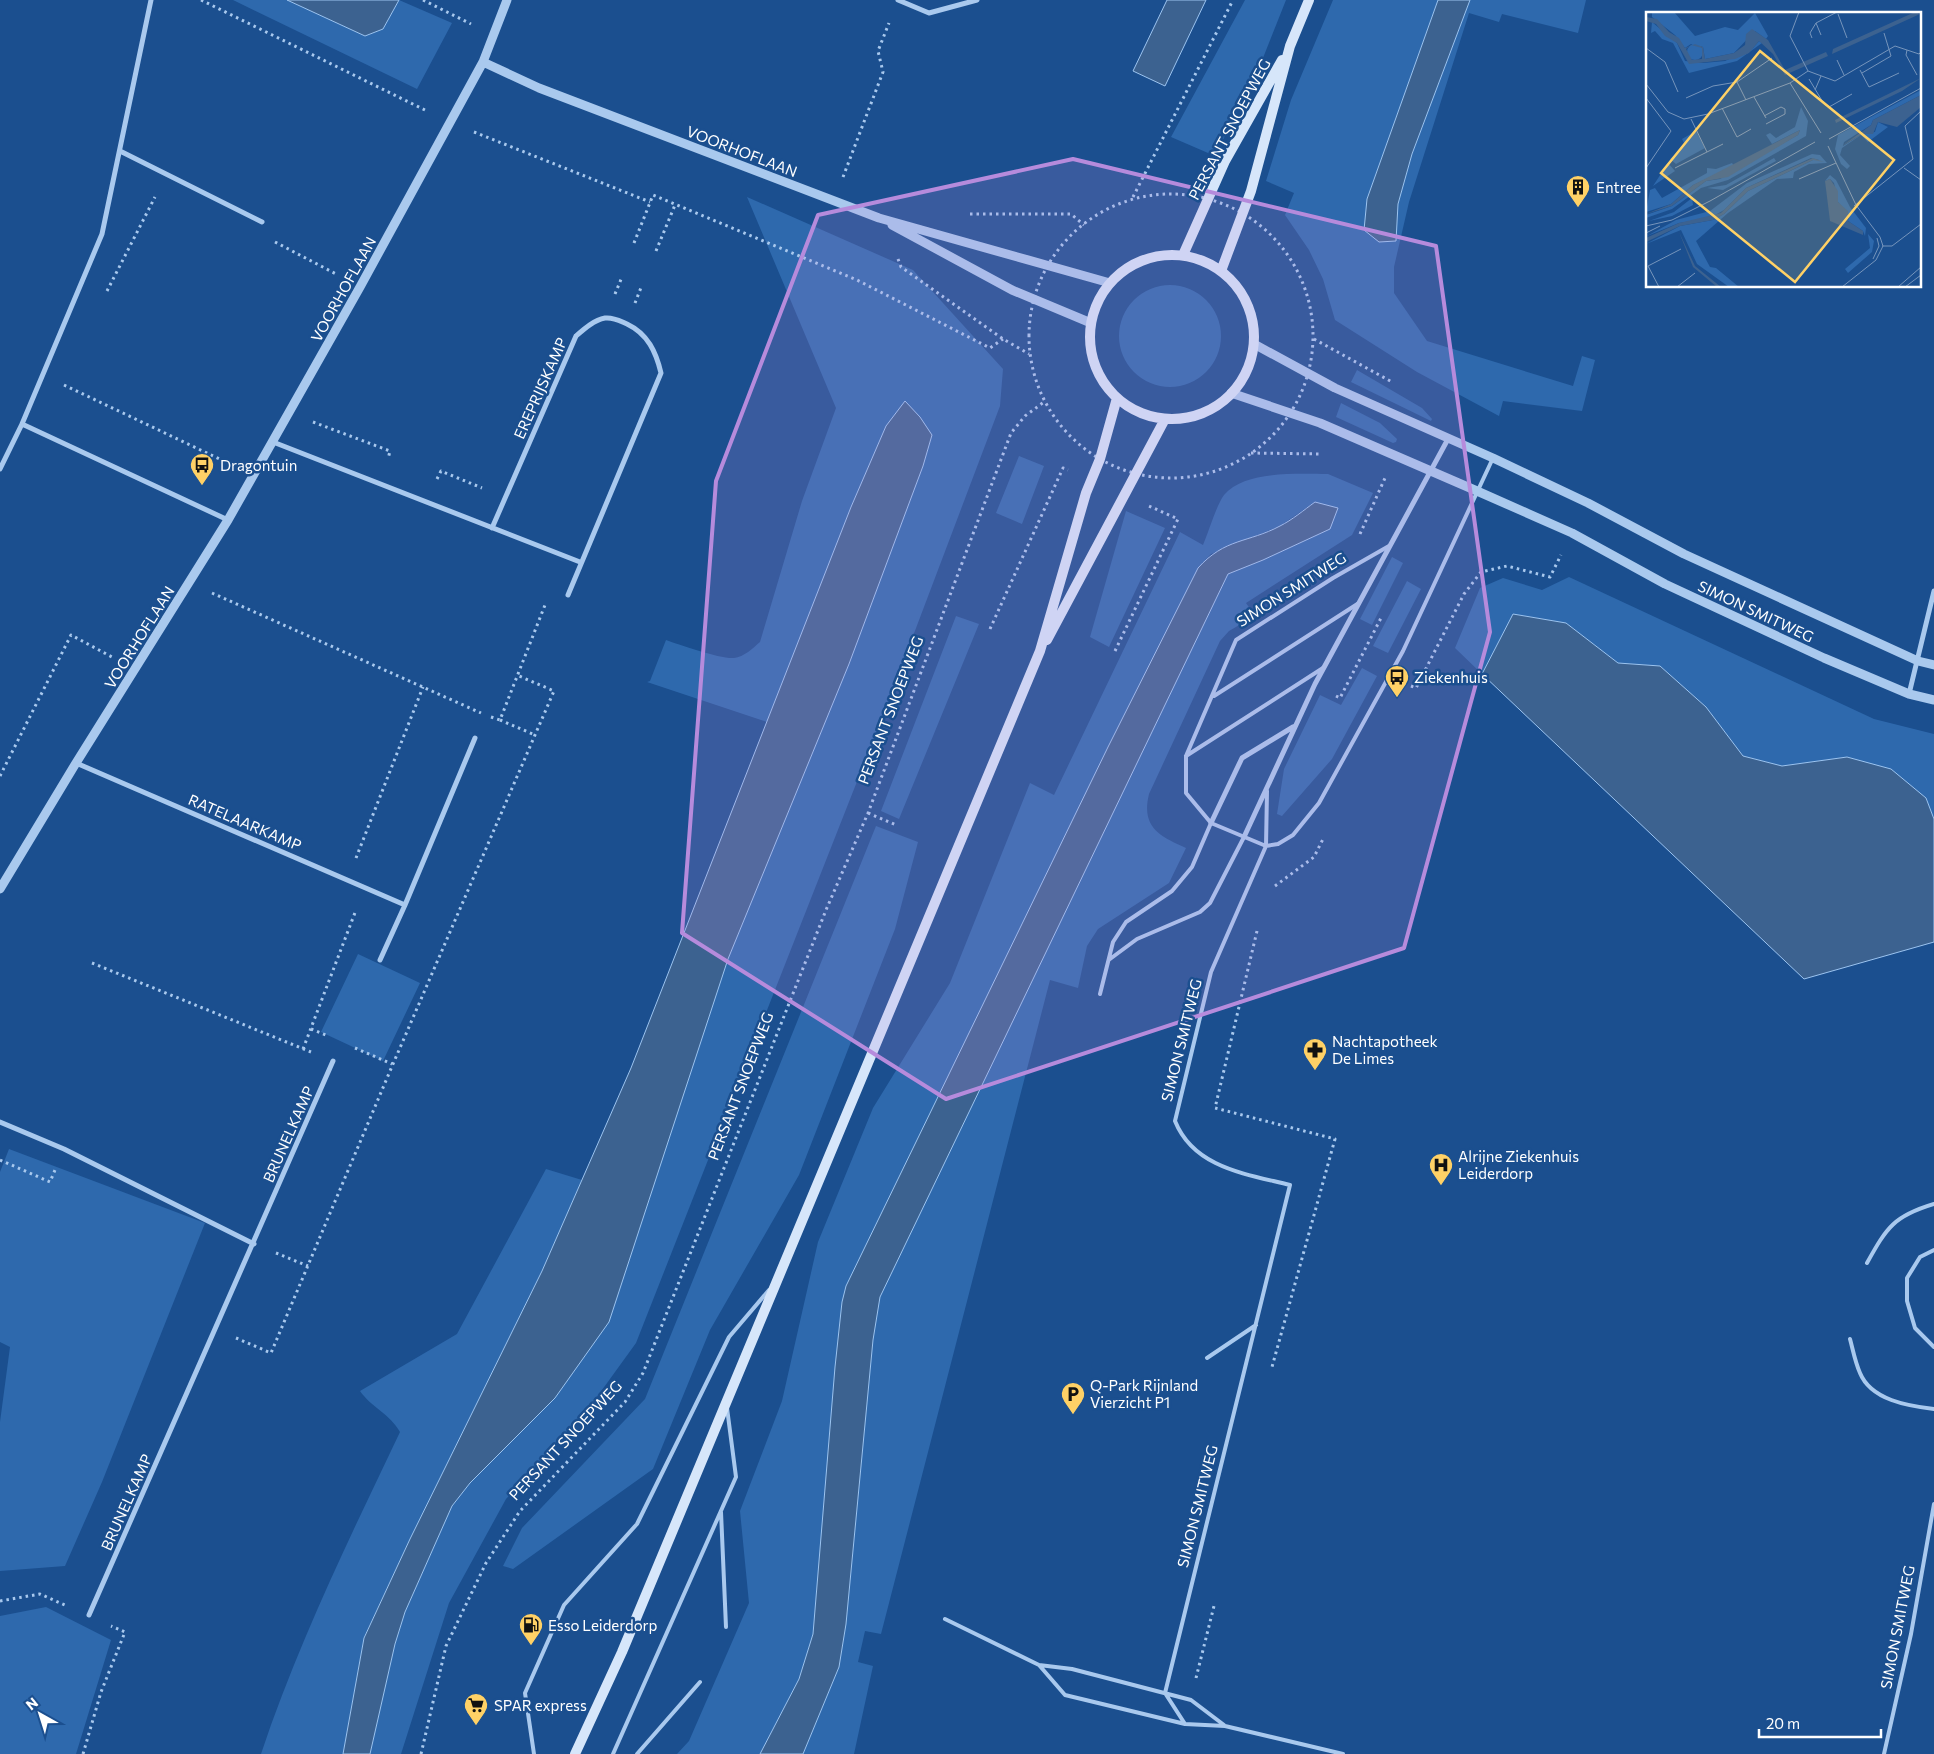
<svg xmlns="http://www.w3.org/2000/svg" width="1934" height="1754" font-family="Commissioner,sans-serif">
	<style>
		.green { fill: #2e69ad }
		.water { fill: #3c6290; stroke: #9cc4f0 }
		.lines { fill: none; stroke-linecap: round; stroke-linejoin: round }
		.path { stroke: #a9c9ee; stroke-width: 3; stroke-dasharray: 2.5 4; stroke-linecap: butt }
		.service { stroke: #a9c9ee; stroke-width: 4 }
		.minor { stroke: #a9c9ee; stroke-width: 5 }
		.tertiary { stroke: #a9c9ee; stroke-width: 9 }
		.secondary { stroke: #d6e6fa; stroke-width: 10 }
		.marked { fill: #b68bdc; fill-opacity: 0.2; stroke: #b68bdc; stroke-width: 4; stroke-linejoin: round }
		.labels { text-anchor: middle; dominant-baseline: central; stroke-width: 5; stroke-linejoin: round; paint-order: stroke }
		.street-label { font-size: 15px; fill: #fff; stroke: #1b4f8f }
		.poi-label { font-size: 15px; fill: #fff; stroke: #1b4f8f; text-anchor: start }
		.inset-road { fill: none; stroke: #7695bc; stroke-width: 1 }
		.view { fill: #ffd166; fill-opacity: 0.15; stroke: #ffd166; stroke-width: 2.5 }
		.inset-edge { fill: none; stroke: #fff; stroke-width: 2.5 }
	</style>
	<rect width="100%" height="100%" fill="#1b4f8f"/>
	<path class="green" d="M 233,0 L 287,0 L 365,36 L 383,29 L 399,0 L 452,23 L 417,89 Z
		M 1245,0 L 1286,0 L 1261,63 L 1215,156 L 1171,137 Z
		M 1333,0 L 1438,0 L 1367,199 L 1396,241 L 1398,204 L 1412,154 L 1470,0 L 1586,0 L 1578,33 L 1502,14 L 1499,22 L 1469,13 L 1409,202 L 1394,267 L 1394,293 L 1427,341 L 1573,386 L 1582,356 L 1595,360 L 1582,411 L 1503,401 L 1499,416 L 1417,372 L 1335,320 L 1323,279 L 1309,250 L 1285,215 L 1294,193 L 1266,181 L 1291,100 Z
		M 747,197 L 913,270 L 1003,369 L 1000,406 L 882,718 L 636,1343 L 581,1419 L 506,1499 L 449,1603 L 401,1754 L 370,1754 L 395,1644 L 405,1612 L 452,1506 L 470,1483 L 728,959 L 849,664 L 923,466 L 932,435 L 886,426 L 851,507 L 767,722 L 647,682 L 650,681 L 666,640 C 680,645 720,659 734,658 C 744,657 753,648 760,642 L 802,501 L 836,408 Z
		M1119 336a51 51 0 1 1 102 0a51 51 0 1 1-102 0Z
		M 1357,370 L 1422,408 L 1432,419 L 1431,421 L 1351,382 Z
		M 1341,403 L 1380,423 L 1397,439 L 1396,442 L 1393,443 L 1336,417 Z
		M 1019,456 L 1044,466 L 1022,524 L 996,513 Z
		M 1328,474 L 1373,493 L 1352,535 L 1246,603 L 1255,616 L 1229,631 L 1220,641 L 1149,794 C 1141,827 1159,836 1186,848 L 1169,883 L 1098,929 L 1087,946 L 1078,988 L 1050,980 L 881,1634 L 865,1631 L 858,1662 L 873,1666 L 854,1754 L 803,1754 L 839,1667 L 846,1624 L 873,1340 L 879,1297 L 1228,574 L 1263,560 L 1330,529 L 1315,502 L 1280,526 L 1211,554 L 1198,568 L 1108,747 L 842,1302 L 813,1634 L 799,1679 L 760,1754 L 677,1754 L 689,1741 L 749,1603 L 740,1511 L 782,1401 L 818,1242 L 873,1108 L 950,983 L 1030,783 L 1054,795 L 1180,532 L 1203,545 C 1209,531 1216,506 1224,495 C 1245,470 1299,474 1328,474 Z
		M 1126,511 L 1165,528 L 1109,647 L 1090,637 Z
		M 1392,557 L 1403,563 L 1372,625 L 1360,619 Z
		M 1569,577 L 1874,719 L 1934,734 L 1934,819 L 1926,798 L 1847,757 L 1782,766 L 1743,756 L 1706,707 L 1660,666 L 1618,663 L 1566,623 L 1513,614 L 1482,674 L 1455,648 L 1480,588 L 1503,578 L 1542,590 Z
		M 1407,581 L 1421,589 L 1388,653 L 1373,646 Z
		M 956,616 L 979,624 L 899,819 L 881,811 Z
		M 1362,668 L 1377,676 L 1332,759 L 1282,816 L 1277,814 L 1284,769 L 1320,695 L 1341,705 Z
		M 876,826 L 918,842 L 895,929 L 799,1175 L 710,1330 L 653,1469 L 513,1569 L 503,1566 L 522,1528 L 645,1399 Z
		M 358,954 L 420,983 L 383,1061 L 321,1032 Z
		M 9,1149 L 205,1223 L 102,1482 L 65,1566 L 0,1571 L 0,1422 L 10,1347 L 0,1342 L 0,1172 Z
		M 546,1169 L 582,1180 L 542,1271 L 410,1539 L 364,1637 L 343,1754 L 261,1754 C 298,1643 350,1537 400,1432 C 390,1414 371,1407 360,1391 L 457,1334 Z
		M 46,1607 L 111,1640 L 76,1754 L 0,1754 L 0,1616 Z"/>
	<path class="water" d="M 287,0 L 399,0 L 383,29 L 365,36 Z
		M 1167,0 L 1206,0 L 1165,86 L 1133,71 Z
		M 1438,0 L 1470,0 L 1412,154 L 1398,204 L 1396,241 L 1379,242 L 1364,230 L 1367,199 Z
		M 905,401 L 920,417 L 932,435 L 923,466 L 849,664 L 728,959 L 609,1322 L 555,1398 L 470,1483 L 452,1506 L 405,1612 L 395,1644 L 370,1754 L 343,1754 L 364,1638 L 410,1539 L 542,1271 L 631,1068 L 851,507 L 886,426 Z
		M 1315,502 L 1338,508 L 1330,529 L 1263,560 L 1228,574 L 880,1297 L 873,1340 L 846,1624 L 839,1667 L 803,1754 L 760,1754 L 799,1679 L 813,1634 L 835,1367 L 842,1302 L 846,1286 L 1108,747 L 1198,568 C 1225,538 1248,543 1280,526 C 1292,520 1304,510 1315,502 Z
		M 1513,614 L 1566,623 L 1618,663 L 1660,666 L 1706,707 L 1743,756 L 1782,766 L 1847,757 L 1891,769 L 1926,798 L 1934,819 L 1934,942 L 1804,979 L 1482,674 Z"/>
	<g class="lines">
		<path class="path" d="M 201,0 L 427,111
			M 423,0 L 471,24
			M 474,132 L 650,202
			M 843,177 L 883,72 L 878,51 L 889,23
			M1029 336a142 142 0 1 1 284 0a142 142 0 1 1-284 0Z
			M 1133,197 L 1233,0
			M 970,214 L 1071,214 L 1084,225
			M 275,242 L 338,275
			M 634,243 L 653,195 L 857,280 L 990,348 L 1003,339
			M 656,251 L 675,205
			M 898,259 L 901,267 L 1003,339 L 1029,354
			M 107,291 L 155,197
			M 615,294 L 622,277
			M 635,303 L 642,285
			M 1314,339 L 1392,382
			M 64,385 L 230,464
			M 313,422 L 390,451 L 388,459
			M 1251,453 L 1322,454
			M 437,479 L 441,471 L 482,488
			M 1360,534 L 1385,478
			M 212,593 L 481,713
			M 990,629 L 1063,468 L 1068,470
			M 1115,651 L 1178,519 L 1149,506
			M 1411,686 L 1416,688 L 1464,594 L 1481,572 L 1507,566 L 1550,577 L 1561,555
			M 1336,696 L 1340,698 L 1381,618
			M 491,717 L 500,720 L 545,605
			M 500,720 L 535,735
			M 0,776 L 71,635 L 112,657
			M 868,813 L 896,825
			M 356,858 L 423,687
			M 1275,886 L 1314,857 L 1323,839
			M 1257,931 L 1215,1108 L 1335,1139 L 1272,1367
			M 92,963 L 311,1052
			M 311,1029 L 328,1036
			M 355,1048 L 392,1064
			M 303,1049 L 356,910
			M 0,1160 L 50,1182 L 55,1170
			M 276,1253 L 308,1266
			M 236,1338 L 271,1353 L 393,1064 L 554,691 L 519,676
			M 0,1601 L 40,1594 L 67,1606
			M 1196,1678 L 1214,1606
			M 83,1754 L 101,1692 L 125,1632 L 111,1626
			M 421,1754 L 446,1646 L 486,1563 L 520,1511 L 625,1402 L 643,1373 L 826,910 L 868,813 L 1011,433 L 1025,416 L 1044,402"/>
		<path class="service" d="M 1389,546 L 1333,578 L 1236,640 L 1186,756 L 1186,793 L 1211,823 L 1266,846 L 1278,844 L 1293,835 L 1319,803 L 1403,651 L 1493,458
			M 1214,696 L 1359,603
			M 1186,756 L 1323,668
			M 1110,959 L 1137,939 L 1200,912 L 1210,903 L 1244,837
			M 1100,994 L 1113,942 L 1126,922 L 1172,891 L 1192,867 L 1211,823
			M 1934,1250 L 1920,1257 L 1907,1278 L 1907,1301 L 1915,1328 L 1934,1347
			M 1867,1263 C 1887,1227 1894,1216 1934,1204
			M 1850,1339 C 1853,1350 1855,1362 1860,1373 C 1871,1400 1908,1406 1934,1409
			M 1207,1358 L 1256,1325
			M 721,1512 L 726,1627
			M 945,1619 L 1039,1665 L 1072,1669 L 1191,1700 L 1224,1725
			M 1039,1665 L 1065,1695 L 1185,1724 L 1225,1726 L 1343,1754
			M 1185,1724 L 1165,1693 L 1290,1185 C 1246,1174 1194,1168 1175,1121 L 1211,972 L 1266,846 L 1267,791
			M 534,1754 L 525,1693 L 564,1605 L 637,1524 L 729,1337 L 769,1290
			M 613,1754 L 736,1477 L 727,1408
			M 637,1754 L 700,1682
			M 1884,1754 L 1911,1634 L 1934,1504"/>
		<path class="minor" d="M 151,0 L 102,234 L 22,424 L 228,520
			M 898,0 L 929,13 L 977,0
			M 120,151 L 262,222
			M 273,442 L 580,562
			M 0,469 L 22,424
			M 492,528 L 576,336 C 584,329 594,320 605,318 C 614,317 620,321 627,324 C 648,334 656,352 661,373 L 568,595
			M 1909,694 L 1934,591
			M 76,763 L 405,905 L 475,738
			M 1211,823 L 1242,758 L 1293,727
			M 1244,837 L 1315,684 L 1448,439
			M 380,960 L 405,905
			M 0,1122 L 64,1149 L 254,1244
			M 89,1615 L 333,1061"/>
		<path class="tertiary" d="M 483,62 L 507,0
			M 892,225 L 1012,290 L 1091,323
			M 1254,344 L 1335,388 L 1493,458 L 1588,503 L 1684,554 L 1918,661 L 1934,665
			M 1231,393 L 1320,423 L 1477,491 L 1572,533 L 1665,584 L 1824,658 L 1909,694 L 1934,700
			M 0,889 L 76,763 L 228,520 L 360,287 L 483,62 L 539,88 L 879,218 L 1110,283"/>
		<path class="secondary" d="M 1183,255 L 1225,161 L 1282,60
			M1090 337a82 82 0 1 1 164 0a82 82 0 1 1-164 0Z
			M 1221,271 L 1251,191 L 1290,46 L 1309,0
			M 1047,640 L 1165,419
			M 575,1754 L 622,1652 L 1040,651 L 1086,493 L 1100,459 L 1117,398"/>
	</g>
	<path class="marked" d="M 1073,159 L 1436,246 L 1490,632 L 1404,948 L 946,1099 L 682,933 L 716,481 L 818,215 Z"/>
	<defs>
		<g id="building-pin" transform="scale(1.25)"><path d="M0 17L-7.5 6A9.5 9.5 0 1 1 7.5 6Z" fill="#ffd166" stroke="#1b4f8f"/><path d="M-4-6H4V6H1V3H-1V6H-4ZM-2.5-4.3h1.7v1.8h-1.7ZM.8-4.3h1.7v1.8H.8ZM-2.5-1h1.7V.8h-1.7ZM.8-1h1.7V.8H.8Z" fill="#111"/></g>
		<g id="bus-pin" transform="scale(1.25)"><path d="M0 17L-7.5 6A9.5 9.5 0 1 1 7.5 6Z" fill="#ffd166" stroke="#1b4f8f"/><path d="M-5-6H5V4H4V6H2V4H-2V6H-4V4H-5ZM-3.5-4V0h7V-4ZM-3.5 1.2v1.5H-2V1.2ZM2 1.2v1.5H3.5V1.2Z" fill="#111"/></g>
		<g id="pharmacy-pin" transform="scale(1.25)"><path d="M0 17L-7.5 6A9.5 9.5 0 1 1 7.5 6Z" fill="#ffd166" stroke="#1b4f8f"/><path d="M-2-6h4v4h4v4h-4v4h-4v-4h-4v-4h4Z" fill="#111"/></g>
		<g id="hospital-pin" transform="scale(1.25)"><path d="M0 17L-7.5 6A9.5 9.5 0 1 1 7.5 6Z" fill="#ffd166" stroke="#1b4f8f"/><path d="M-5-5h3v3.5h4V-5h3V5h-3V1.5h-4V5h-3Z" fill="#111"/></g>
		<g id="parking-pin" transform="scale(1.25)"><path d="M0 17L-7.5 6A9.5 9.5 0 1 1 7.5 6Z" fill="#ffd166" stroke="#1b4f8f"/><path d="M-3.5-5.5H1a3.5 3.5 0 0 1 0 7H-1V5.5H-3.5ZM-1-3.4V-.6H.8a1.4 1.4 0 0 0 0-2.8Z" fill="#111"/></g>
		<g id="fuel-pin" transform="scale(1.25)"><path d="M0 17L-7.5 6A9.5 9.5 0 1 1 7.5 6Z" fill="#ffd166" stroke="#1b4f8f"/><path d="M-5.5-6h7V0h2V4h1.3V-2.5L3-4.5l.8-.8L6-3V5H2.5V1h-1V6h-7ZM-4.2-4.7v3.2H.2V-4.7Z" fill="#111"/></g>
		<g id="supermarket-pin" transform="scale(1.25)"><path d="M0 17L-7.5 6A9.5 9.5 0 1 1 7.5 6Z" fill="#ffd166" stroke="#1b4f8f"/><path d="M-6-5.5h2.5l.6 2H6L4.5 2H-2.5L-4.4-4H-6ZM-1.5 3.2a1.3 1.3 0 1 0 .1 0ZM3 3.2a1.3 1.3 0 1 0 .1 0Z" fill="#111"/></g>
	</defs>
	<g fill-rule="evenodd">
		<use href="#building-pin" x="1578" y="187"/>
		<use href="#bus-pin" x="202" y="465"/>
		<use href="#bus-pin" x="1397" y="677"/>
		<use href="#pharmacy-pin" x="1315" y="1050"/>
		<use href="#hospital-pin" x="1441" y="1165"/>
		<use href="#parking-pin" x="1073" y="1394"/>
		<use href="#fuel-pin" x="531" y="1625"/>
		<use href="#supermarket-pin" x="476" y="1705"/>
	</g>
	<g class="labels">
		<g class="street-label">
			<text transform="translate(1229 129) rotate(-62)">PERSANT SNOEPWEG</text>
			<text transform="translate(742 151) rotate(21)">VOORHOFLAAN</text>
			<text transform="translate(343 289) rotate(-61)">VOORHOFLAAN</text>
			<text transform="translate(540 388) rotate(-66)">EREPRIJSKAMP</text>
			<text transform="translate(1291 589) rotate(-32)">SIMON SMITWEG</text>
			<text transform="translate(1756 611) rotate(25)">SIMON SMITWEG</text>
			<text transform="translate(139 637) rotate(-58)">VOORHOFLAAN</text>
			<text transform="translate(890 710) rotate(-69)">PERSANT SNOEPWEG</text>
			<text transform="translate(245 822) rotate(23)">RATELAARKAMP</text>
			<text transform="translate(1181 1040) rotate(-76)">SIMON SMITWEG</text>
			<text transform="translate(740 1086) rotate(-69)">PERSANT SNOEPWEG</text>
			<text transform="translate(288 1134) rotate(-66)">BRUNELKAMP</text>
			<text transform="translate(565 1440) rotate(-47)">PERSANT SNOEPWEG</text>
			<text transform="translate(126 1502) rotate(-66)">BRUNELKAMP</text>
			<text transform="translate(1197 1506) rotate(-76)">SIMON SMITWEG</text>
			<text transform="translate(1897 1627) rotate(-79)">SIMON SMITWEG</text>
		</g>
		<g class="poi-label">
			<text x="1596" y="187">Entree</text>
			<text x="220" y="465">Dragontuin</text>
			<text x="1414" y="677">Ziekenhuis</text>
			<text x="1332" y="1041">Nachtapotheek<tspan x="1332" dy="17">De Limes</tspan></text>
			<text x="1458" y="1156">Alrijne Ziekenhuis<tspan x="1458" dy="17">Leiderdorp</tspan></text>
			<text x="1090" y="1385">Q-Park Rijnland<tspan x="1090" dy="17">Vierzicht P1</tspan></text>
			<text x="548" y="1625">Esso Leiderdorp</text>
			<text x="494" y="1705">SPAR express</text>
		</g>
	</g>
	<g transform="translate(1646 12)">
		<rect width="275" height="275" fill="#1b4f8f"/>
		<path d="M 6,0 L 28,0 L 49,24 L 79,15 L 92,18 L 109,1 L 122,24 L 120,27 L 109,19 L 88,41 L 59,47 L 57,35 L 45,32 L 39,36 L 29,23 L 6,5 ZM 6,10 L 31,31 L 39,49 L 57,51 L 79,49 L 107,36 L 113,29 L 116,31 L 91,49 L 43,61 L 27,31 L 16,27 L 9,19 L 5,21 ZM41 40a8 8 0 1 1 16 0a8 8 0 1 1-16 0ZM 275,78 L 275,83 L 227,108 L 225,113 L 198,130 L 197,134 L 216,122 L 229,120 L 232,110 L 242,115 L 222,130 L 215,123 L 196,136 L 194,143 L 204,154 L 201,157 L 195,152 L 189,137 L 192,123 ZM 155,95 L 162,109 L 160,124 L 82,168 L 55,176 L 26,197 L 0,206 L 0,203 L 26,194 L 60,169 L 74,167 L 152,123 L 154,118 L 126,132 L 120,123 L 124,121 L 130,126 L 149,115 ZM 50,119 L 59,136 L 30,152 L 24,147 L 39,133 L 36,127 ZM 166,142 L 174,143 L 181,151 L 163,152 L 148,160 L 147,166 L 131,167 L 82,201 L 50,229 L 64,255 L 70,256 L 93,275 L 83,275 L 51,252 L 35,218 L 0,232 L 34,214 L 67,208 L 78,202 L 102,179 L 167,148 L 173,148 L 165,146 L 100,176 L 78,198 L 64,206 L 33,211 L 1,224 L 30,208 L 64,199 L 101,171 ZM 128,146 L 130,149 L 77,178 L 61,176 L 80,173 ZM 22,151 L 29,159 L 7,174 ZM 86,151 L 88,154 L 47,173 L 25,192 L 0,200 L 4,178 L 9,176 L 16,186 L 61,161 L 61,156 L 70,157 ZM 184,163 L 190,168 L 204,195 L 220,216 L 219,224 L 217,219 L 202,209 L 203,203 L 192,190 L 188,171 L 184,167 L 179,169 ZM 46,186 L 47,193 L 26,204 L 3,209 L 28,200 ZM 222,222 L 228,229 L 226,240 L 202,261 L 199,257 L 224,236 Z" fill="#2e69ad"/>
		<path d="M 269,0 L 274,2 L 186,42 L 187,37 ZM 0,5 L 11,7 L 23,20 L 33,26 L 39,36 L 49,32 L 57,35 L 59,47 L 88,41 L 99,33 L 100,22 L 106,17 L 122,28 L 139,58 L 180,40 L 182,44 L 139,63 L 127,42 L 113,29 L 103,41 L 89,47 L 43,52 L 31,31 L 19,24 L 10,12 L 0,9 ZM 45,33 L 56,36 L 56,47 L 46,48 L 40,37 ZM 275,66 L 256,79 L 190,111 L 189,108 ZM 275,83 L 275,95 L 251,115 L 232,110 L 227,122 L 216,122 L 196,134 L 225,113 L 227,108 ZM 154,118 L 152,123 L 82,165 L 60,169 L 26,194 L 0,202 L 25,192 L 47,173 ZM 167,146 L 178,150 L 167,148 L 102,179 L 78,202 L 67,208 L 34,214 L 0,230 L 0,226 L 33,211 L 75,201 L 100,176 ZM 184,167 L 192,179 L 192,190 L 202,199 L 202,209 L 217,219 L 217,223 L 184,209 L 179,169 ZM 33,220 L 49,254 L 75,275 L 71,275 L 47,255 Z" fill="#3c6290" fill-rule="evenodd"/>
		<path class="inset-road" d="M 192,2 L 201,26M 175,23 L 170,11 L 191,0M 166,26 L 164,21 L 170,11M 0,36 L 19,50 L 32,80M 261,38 L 260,43 L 271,63M 191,48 L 198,63M 214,58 L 223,75 L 253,61M 162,59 L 189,69 L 249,34 L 273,42 L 275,40M 216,61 L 245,44 L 238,21M 163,67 L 178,92 L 183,95 L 206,82M 144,71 L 162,59 L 144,24 L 153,0M 0,72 L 22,100 L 38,107 L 62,102 L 144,71 L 175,121M 169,78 L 175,64M 108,85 L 120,106M 0,86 L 25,119 L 0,156M 40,86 L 67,74 L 91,70M 100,88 L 91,70 L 126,46M 76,96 L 91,125 L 105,117M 118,104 L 135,95 L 139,97 L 139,102 L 120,112M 45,107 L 61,140M 183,127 L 275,76M 182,134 L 210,193 L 234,225 L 237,234 L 230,248 L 196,275M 29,156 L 77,132M 258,156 L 275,168M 153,167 L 190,151M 208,194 L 267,147 L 259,114 L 275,99M 0,214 L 26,208 L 64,189 L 169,130M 0,221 L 14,214M 236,234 L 246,234 L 275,212M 227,247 L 233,234 L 231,226M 13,275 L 2,254 L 35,237M 31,275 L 49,261M 252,275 L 275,255M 259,275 L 275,263"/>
		<path class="view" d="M 114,39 L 248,148 L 149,270 L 15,161 Z"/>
		<rect width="275" height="275" class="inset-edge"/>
	</g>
	<g transform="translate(40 1714) rotate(321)" stroke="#1b4f8f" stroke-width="4" paint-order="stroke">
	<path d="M0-4L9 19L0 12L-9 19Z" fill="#ffffff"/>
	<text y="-8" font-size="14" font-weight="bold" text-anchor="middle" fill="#ffffff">N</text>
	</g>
	<path d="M1759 1729v8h122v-8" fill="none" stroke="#ffffff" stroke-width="2.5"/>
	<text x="1766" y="1729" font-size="15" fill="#ffffff" stroke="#1b4f8f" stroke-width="4" paint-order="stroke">20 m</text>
</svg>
